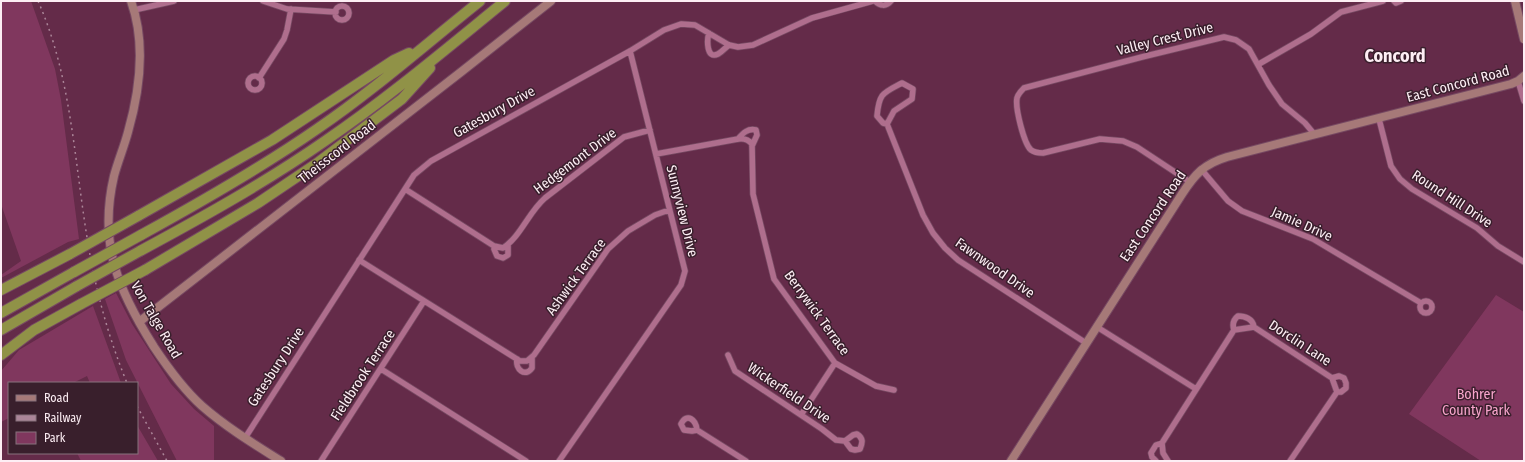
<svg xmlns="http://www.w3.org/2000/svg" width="1525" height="462" font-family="'Fira Sans Condensed',sans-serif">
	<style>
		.green { fill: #80375e }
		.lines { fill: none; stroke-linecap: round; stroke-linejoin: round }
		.street-casing { stroke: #764962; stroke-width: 7 }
		.secondary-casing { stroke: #764962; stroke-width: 10 }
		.highway-casing { stroke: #764962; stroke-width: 12 }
		.street { stroke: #af6e8d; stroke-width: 5.5 }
		.secondary { stroke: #a67978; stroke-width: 8 }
		.highway { stroke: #909247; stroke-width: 10 }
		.rail { stroke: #ab8598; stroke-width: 1.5; stroke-dasharray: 2 4; stroke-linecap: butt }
		.highway-bridge-casing { stroke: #764962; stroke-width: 12; stroke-linecap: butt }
		.highway-bridge { stroke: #909247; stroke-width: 10 }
		.labels { text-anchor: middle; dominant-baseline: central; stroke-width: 3; stroke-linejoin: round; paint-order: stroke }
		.street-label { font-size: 14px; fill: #fdeef4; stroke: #391f2c }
		.park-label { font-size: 14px; fill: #f8a5cc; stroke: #391f2c }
		.district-label { font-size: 18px; font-weight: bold; fill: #fdeef4; stroke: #391f2c }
	</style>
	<rect width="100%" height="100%" fill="#642b49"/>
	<path class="green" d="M 1,1 L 31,1 L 55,69 L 61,100 L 79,239 L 68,242 L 1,278 L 1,275 L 21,261 L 1,204 Z
		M 116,293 L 132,324 L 171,384 L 194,409 L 214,426 L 214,461 L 177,461 L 126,360 L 105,299 Z
		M 1496,295 L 1524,312 L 1524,461 L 1481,461 L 1409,414 Z
		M 93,306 L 121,383 L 90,383 L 87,376 L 73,383 L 9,383 L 9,418 L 1,422 L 1,371 L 19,350 Z
		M 137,425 L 158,461 L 81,461 L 77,453 L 137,453 Z"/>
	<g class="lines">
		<g class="street-casing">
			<path id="street" d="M 263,1 L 287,9 L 336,12
				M 875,1 C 880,6 886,7 891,1
				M 1394,1 L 1396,3 L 1401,1
				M335 13a7 7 0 1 1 14 0a7 7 0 1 1-14 0Z
				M 134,10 L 174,1
				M 709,33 C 707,39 706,60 718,54 C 722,52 725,48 729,45
				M 1259,64 L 1311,34 L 1341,12 L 1383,1
				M248 83a7 7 0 1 1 14 0a7 7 0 1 1-14 0Z
				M 259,78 L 284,39 L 287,30 L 291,9
				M 1518,81 L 1524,101
				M 1379,119 L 1391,166 L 1400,179 L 1412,189 L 1477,228 L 1498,246 L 1524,262
				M 887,124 L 883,123 L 877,116 C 879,93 883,93 902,83 L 913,89 L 912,99 L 894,111 L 887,124 L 923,215 L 933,233 L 945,248 L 958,260 L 1086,343
				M 738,139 C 743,133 748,128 756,130 L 757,135 L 752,146
				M 656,154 L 738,139 C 744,138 748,139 752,144 L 753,194 L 774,279 L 835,363 L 876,386 L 894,390
				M 1201,169 L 1228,201 L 1242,211 L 1313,239 L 1421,303
				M 1190,182 L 1137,147 L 1123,141 L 1100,139 L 1043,153 C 1039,153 1035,153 1031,150 C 1024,144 1015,108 1017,98 C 1018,94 1021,91 1024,88 L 1142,57 L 1224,37 L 1236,40 L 1249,49 L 1269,85 L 1282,104 L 1305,123 L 1315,135
				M 405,189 L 494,246 L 503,248 C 521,236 528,213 545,198 L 624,137 L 650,130
				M 495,247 L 494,249 L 497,256 L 503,258 L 508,255 L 508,245
				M 359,260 L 520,361 L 527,361 L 534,355 L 608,249 L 628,231 L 655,215 L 669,210
				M1420 307a6 6 0 1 1 12 0a6 6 0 1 1-12 0Z
				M 1097,327 L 1196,389
				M 1234,330 C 1232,324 1233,320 1238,316 C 1245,316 1253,319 1254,327
				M 728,355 L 735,371 L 822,429 L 836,440 L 845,441 L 853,435 L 857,434 C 863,438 863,442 860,449 L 855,450 L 851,449 L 845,441
				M 517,359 C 515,369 525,378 532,368 L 532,357
				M 381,369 L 526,461
				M 1332,378 L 1339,376 L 1344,378 L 1346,383 L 1346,388 L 1341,392 L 1337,392
				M 801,415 L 835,363
				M 697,430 L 692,431 L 684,430 L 681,424 C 687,412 696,420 697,430 L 746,461
				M 245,438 L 414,175 L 431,161 L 630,51 L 664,30 L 681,24 L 695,25 L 729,45 L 738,47 L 753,45 L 812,18 L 873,1
				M 321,461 L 424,301
				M 559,461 L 681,285 L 685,271 L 630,51
				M 1156,461 L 1152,457 L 1151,453 L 1156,445 L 1162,443
				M 1168,461 L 1163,453 L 1162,443 L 1234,330 L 1254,327 L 1332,378 L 1337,392 L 1290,461"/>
		</g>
		<g class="secondary-casing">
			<path id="secondary" d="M 131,1 C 146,43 140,90 128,132 C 124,147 118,161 114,176 C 98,244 118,290 154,347 C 168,368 183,389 202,406 C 226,427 254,444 281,461
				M 1515,1 L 1524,39
				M 139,322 L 461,72 L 551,1
				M 1011,461 L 1182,194 C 1195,174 1204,164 1227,157 L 1511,84 L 1518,81 L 1524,76"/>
		</g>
		<g class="highway-casing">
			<path id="highway" d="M 138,216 L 272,140 L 394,60 L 409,53
				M 141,235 C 201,202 261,168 317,129 C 374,90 426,44 480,1
				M 140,251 C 203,217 266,182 325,141 C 388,98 446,49 505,1
				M 145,270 L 258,203 L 316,164 L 402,99 L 430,68
				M 1,290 L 70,254
				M 1,313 L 74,272
				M 1,330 L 77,286
				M 1,355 L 34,330 L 81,304"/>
		</g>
		<use href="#street" class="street"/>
		<use href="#secondary" class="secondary"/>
		<use href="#highway" class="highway"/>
		<path class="rail" d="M 38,1 C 70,73 74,154 86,231 C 94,284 107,334 127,383
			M 137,406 L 167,461"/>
		<g class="highway-bridge-casing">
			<path id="highway-bridge" d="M 70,254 L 138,216
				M 74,272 L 141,235
				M 77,286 L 140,251
				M 81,304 L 145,270"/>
		</g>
		<use href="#highway-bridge" class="highway-bridge"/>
	</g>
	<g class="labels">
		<g class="street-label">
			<text transform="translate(1165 39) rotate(-14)">Valley Crest Drive</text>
			<text transform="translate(1458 84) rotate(-15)">East Concord Road</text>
			<text transform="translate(494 112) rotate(-29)">Gatesbury Drive</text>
			<text transform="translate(337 152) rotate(-38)">Theisscord Road</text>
			<text transform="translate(575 161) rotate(-37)">Hedgemont Drive</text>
			<text transform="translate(1452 199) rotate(33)">Round Hill Drive</text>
			<text transform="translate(682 211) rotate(76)">Sunnyview Drive</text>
			<text transform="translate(1153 216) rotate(-56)">East Concord Road</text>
			<text transform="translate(1302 224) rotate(24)">Jamie Drive</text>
			<text transform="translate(995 268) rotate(35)">Fawnwood Drive</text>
			<text transform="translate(576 277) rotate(-54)">Ashwick Terrace</text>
			<text transform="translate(817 313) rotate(54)">Berrywick Terrace</text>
			<text transform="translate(156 320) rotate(60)">Von Talge Road</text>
			<text transform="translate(1300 343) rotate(33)">Dorclin Lane</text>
			<text transform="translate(276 367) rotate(-57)">Gatesbury Drive</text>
			<text transform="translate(363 375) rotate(-57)">Fieldbrook Terrace</text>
			<text transform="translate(789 393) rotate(34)">Wickerfield Drive</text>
		</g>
		<g class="park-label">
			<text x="1476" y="394">Bohrer<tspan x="1476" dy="16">County Park</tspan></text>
		</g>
		<g class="district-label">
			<text x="1395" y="56">Concord</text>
		</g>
	</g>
	<rect width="1525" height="462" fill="none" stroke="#fdeef4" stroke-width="4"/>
	<rect x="8" y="382" width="130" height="72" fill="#391f2c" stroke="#87727c"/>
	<rect x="16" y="395" width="20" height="6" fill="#a67978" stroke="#87727c"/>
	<text x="44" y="402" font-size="12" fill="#fdeef4">Road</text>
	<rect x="16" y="415" width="20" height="6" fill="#ab8598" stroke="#87727c"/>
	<text x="44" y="422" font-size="12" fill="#fdeef4">Railway</text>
	<rect x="16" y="432" width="20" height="12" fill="#80375e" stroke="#87727c"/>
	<text x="44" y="442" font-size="12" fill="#fdeef4">Park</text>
</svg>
